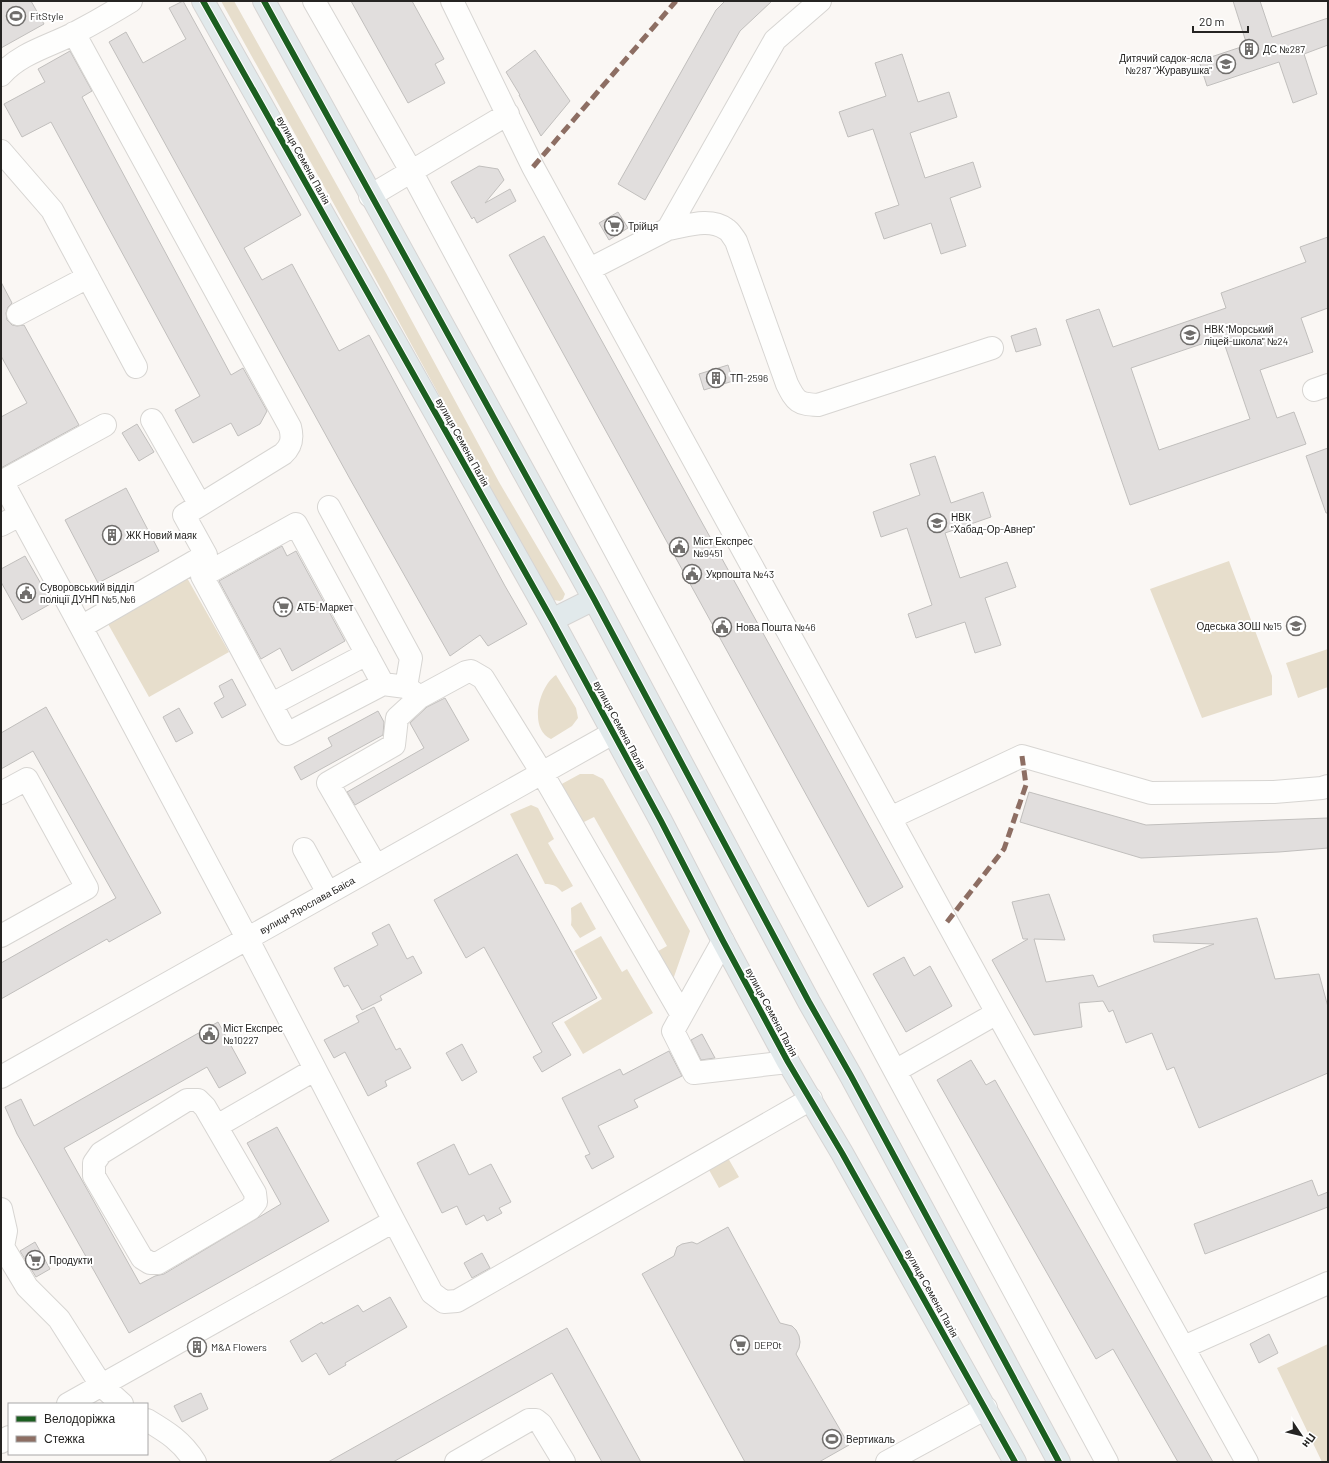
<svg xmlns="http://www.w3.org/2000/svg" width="1329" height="1463" font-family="Barlow,sans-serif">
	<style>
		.green { fill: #e7decc }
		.building { fill: #e1dedd; stroke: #c1bfbd; fill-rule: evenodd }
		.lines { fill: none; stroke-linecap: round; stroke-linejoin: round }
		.minor-casing { stroke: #d7d5d2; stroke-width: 24 }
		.major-casing { stroke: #d6d4d3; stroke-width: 24 }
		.minor { stroke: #fefefd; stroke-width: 22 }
		.major { stroke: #e1e9eb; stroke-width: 22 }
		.quiet { stroke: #8d6e63; stroke-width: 5; stroke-dasharray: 10 5; stroke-linecap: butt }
		.cycleway-casing { stroke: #fff; stroke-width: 8 }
		.cycleway { stroke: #1b5e20; stroke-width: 6 }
		.labels { text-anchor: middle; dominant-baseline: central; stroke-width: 4; stroke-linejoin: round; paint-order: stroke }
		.poi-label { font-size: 10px; fill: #252422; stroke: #fff; text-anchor: start }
		.street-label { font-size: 10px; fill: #252422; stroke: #fff }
	</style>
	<rect width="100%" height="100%" fill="#faf7f4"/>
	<path class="green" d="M 221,1 L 234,1 L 386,273 L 499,482 L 565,594 L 563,599 L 560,601 L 553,600 L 490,488 L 375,278 Z
		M 1229,561 L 1272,676 L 1272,695 L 1202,718 L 1150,589 Z
		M 182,569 L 229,652 L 149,697 L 103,615 Z
		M 1328,649 L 1328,687 L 1298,698 L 1286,663 Z
		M 556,675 L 576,708 L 578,718 L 572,726 L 551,739 C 528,729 539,686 556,675 Z
		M 580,774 L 593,774 L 603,779 L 690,931 L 669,991 L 646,958 L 667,946 L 594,817 L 578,825 L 558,786 Z
		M 531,805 L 538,808 L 554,839 L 548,843 L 573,886 L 562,892 C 557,886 553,884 545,884 L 510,814 Z
		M 581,902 L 596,929 L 580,938 L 571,925 C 572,919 571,914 571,908 Z
		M 601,936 L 622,972 L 627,969 L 653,1013 L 583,1054 L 564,1022 L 602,999 L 574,951 Z
		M 728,1158 L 739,1177 L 719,1188 L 709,1170 Z
		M 1328,1344 L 1328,1462 L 1322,1462 L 1277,1368 Z"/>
	<path class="building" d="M 1,1 L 31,1 L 44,24 L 1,48 Z
		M 183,1 L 301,215 L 244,248 L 262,280 L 292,264 L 339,351 L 369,335 L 505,586 L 527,624 L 488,646 L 480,635 L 450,656 L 350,479 L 109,42 L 126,32 L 143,63 L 186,39 L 169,8 Z
		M 351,1 L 412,1 L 444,59 L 435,64 L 445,83 L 408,103 Z
		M 725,1 L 772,1 L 740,31 L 645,200 L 618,184 L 716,10 Z
		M 1233,1 L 1260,1 L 1272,37 L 1328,18 L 1328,45 L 1304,54 L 1317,94 L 1293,103 L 1279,62 L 1207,86 L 1199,61 L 1247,45 Z
		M 535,50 L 570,101 L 541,136 L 519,95 L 520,95 L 506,72 Z
		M 70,51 L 92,91 L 82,97 L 231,375 L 243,368 L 267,411 L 260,424 L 238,436 L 231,423 L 193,443 L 175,410 L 200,396 L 51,122 L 22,137 L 4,104 L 45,82 L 38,69 Z
		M 902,54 L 918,102 L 949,92 L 957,117 L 910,133 L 925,178 L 973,162 L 981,187 L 950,198 L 966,246 L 941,254 L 931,223 L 884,239 L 875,213 L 899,205 L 873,129 L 848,137 L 839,112 L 886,96 L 875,63 Z
		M 479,166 L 498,169 L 504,180 L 485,203 L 510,189 L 516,201 L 477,223 L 474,217 L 472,219 L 451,182 Z
		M 618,212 L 628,228 L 609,240 L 599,223 Z
		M 544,236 L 903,887 L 868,907 L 509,255 Z
		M 1328,237 L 1328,308 L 1301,318 L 1313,352 L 1260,370 L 1277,418 L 1294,412 L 1306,444 L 1130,505 L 1066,320 L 1099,309 L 1113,347 L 1226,308 L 1221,293 L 1306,262 L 1300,247 ZM 1222,337 L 1250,419 L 1159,450 L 1131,368 Z
		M 1,282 L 12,303 L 8,307 L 6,313 L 7,320 L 12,325 L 17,326 L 24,325 L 79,425 L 1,468 L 1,417 L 27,403 L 1,356 Z
		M 1036,328 L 1041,345 L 1016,352 L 1011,336 Z
		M 728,365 L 733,381 L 704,390 L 699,374 Z
		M 137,424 L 154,452 L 139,461 L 122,433 Z
		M 1328,448 L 1328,513 L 1326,513 L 1306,456 Z
		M 935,456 L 951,503 L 983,492 L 991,517 L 945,533 L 960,578 L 1007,562 L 1016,587 L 985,598 L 1001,645 L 975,653 L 965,622 L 916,638 L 908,614 L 932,605 L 907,528 L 881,537 L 873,512 L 920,495 L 910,464 Z
		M 126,488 L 159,551 L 98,583 L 65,520 Z
		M 282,546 L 287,556 L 296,551 L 345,641 L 292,671 L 280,648 L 261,659 L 219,581 Z
		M 25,556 L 52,603 L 22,620 L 1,582 L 1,569 Z
		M 232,679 L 246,705 L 222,718 L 214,703 L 224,697 L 219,686 Z
		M 445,698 L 469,740 L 355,805 L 347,792 L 424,748 L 410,723 L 427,707 Z
		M 46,707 L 161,913 L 109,942 L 107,939 L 1,999 L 1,963 L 116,898 L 33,751 L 1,769 L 1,733 Z
		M 179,708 L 193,733 L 176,742 L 163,717 Z
		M 378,711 L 384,722 L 383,735 L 301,780 L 294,767 L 332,746 L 328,738 Z
		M 1029,792 L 1146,825 L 1328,818 L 1328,848 L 1279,852 L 1141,858 L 1020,822 Z
		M 517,854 L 597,998 L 552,1023 L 571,1055 L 542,1072 L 533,1057 L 542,1052 L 484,947 L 466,958 L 434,900 Z
		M 1049,894 L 1065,940 L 1034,939 L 1046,982 L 1093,975 L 1098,987 L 1214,944 L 1154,942 L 1153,935 L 1257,918 L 1275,979 L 1319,974 L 1328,1007 L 1328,1073 L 1199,1128 L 1174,1067 L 1167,1070 L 1152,1033 L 1126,1043 L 1113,1010 L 1109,1012 L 1103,1001 L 1079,1003 L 1082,1027 L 1034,1035 L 992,960 L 1028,939 L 1023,939 L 1012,902 Z
		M 389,924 L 407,959 L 413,956 L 422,973 L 380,996 L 382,1000 L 362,1010 L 348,985 L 344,987 L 334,968 L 378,945 L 372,933 Z
		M 904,957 L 914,976 L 930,966 L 952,1006 L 906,1032 L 873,974 Z
		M 374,1007 L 396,1050 L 400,1048 L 411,1068 L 385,1081 L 387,1086 L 368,1096 L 345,1052 L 334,1058 L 324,1040 L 359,1022 L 356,1016 Z
		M 218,1022 L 246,1073 L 219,1088 L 207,1067 L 64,1148 L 140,1284 L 155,1276 L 164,1274 L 281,1204 L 247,1143 L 277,1127 L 329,1221 L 129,1333 L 17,1134 L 5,1107 L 21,1099 L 34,1126 Z
		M 702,1034 L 715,1058 L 701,1060 L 691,1040 Z
		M 462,1044 L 477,1072 L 462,1081 L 446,1053 Z
		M 669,1051 L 682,1076 L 634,1100 L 638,1107 L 598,1126 L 614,1157 L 592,1169 L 585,1156 L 590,1154 L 562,1098 L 620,1069 L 623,1075 Z
		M 971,1060 L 986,1085 L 995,1080 L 1213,1462 L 1178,1462 L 1113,1349 L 1096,1359 L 937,1080 Z
		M 454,1144 L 469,1175 L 491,1164 L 511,1202 L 499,1208 L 502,1213 L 487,1221 L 484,1215 L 466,1225 L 457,1206 L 442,1213 L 417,1163 Z
		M 1312,1180 L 1318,1196 L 1328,1192 L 1328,1207 L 1205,1254 L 1194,1224 Z
		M 728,1227 L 780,1323 L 792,1326 L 796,1330 L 799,1336 L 800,1342 L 799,1348 L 796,1354 L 849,1445 L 819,1462 L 745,1462 L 642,1274 L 674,1256 L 677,1247 L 682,1244 L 692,1242 L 697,1244 Z
		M 35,1242 L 50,1269 L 36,1277 L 20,1251 Z
		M 482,1253 L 490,1268 L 472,1278 L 464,1263 Z
		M 390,1297 L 407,1327 L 345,1363 L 346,1365 L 329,1375 L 316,1353 L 302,1362 L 290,1341 L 322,1322 L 323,1324 L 358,1305 L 363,1312 Z
		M 567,1328 L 641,1462 L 602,1462 L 552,1373 L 393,1462 L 328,1462 Z
		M 1269,1334 L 1278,1353 L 1259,1363 L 1250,1344 Z
		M 201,1393 L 208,1409 L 182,1422 L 174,1406 Z"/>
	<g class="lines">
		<g class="minor-casing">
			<path id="minor" d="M 314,1 L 411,171 L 895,1071 L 1107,1462
				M 452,1 L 533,167 L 997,1013 L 1247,1462
				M 74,33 L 290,427 C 293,438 292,446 283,454 L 184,515 L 206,555 L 81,627
				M 1,75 C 20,53 50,46 75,33 C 94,23 113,12 131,1
				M 1,151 L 52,210 L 136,367
				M 370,196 L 508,114
				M 668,229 C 686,226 710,217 726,229 C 730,231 733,237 736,241 L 787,384 C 796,402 798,404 818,405 L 992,348
				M 590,269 L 668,229 L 775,40 L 820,1
				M 18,314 L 88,277
				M 1314,390 L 1328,385
				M 152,420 L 200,505
				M 2,481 L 81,627 L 247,938 L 394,1221 L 432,1293 L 444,1302 L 457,1301 L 811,1099
				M 1,482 L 105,425
				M 329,507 L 411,658 L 406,687
				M 1,525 L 20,515
				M 383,684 L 296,524 L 202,576 L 287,734 L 383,684 L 406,687 L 420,697 L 466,672 L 471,671 L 483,678 L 542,773 L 682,1015
				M 272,704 L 367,654
				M 1,793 L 27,779 L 87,888 L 1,936
				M 890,818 L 1022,756 L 1151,793 L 1274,792 L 1322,788 L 1328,786
				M 304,849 L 328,893
				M 376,866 L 328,783 L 394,745 L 397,718 L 420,697
				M 723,941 L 673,1031 L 694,1073 L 788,1062
				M 895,1071 L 997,1013
				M 1,1077 L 613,733
				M 187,1100 L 198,1100 L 205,1107 L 255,1193 L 256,1202 L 250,1209 L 158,1263 L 150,1263 L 142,1258 L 94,1176 L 94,1163 L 101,1153 Z
				M 217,1126 L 314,1070
				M 1,1209 L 6,1231 L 3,1247 L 27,1287 L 59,1319 L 101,1385 L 122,1404
				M 1184,1347 L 1328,1283
				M 68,1404 L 394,1221
				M 147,1420 C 167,1432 182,1441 195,1462
				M 1,1442 L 9,1437
				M 456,1462 L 529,1420 L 536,1420 L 541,1424 L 564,1462
				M 887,1462 L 986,1408"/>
		</g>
		<g class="major-casing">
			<path id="major" d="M 203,1 L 552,620 L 661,821 L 723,941 L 788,1062 L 842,1153 L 1015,1462
				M 264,1 L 594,599 L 809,1002 L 851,1076 L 1059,1462
				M 552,620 L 594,599"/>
		</g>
		<use href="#minor" class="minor"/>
		<use href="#major" class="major"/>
		<path class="quiet" d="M 533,167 L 676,1
			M 947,922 L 1004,849 L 1026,785 L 1022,756"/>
		<g class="cycleway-casing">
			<path id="cycleway" d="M 203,1 L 552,620 L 661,821 L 723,941 L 788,1062 L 842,1153 L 1015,1462
				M 264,1 L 594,599 L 809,1002 L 851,1076 L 1059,1462"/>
		</g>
		<use href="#cycleway" class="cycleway"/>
	</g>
	<defs>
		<g id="stadium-ring" transform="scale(1)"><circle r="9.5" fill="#fff" stroke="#706e6c" stroke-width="1.5"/><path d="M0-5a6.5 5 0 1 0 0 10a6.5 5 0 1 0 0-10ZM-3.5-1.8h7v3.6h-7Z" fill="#706e6c"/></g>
		<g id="building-ring" transform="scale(1)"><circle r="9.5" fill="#fff" stroke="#706e6c" stroke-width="1.5"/><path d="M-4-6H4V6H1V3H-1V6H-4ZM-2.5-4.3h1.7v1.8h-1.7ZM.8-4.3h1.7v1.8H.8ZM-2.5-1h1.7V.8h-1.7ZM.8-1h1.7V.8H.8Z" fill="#706e6c"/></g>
		<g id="school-ring" transform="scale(1)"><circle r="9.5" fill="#fff" stroke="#706e6c" stroke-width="1.5"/><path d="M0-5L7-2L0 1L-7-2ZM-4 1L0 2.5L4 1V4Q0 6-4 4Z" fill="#706e6c"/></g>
		<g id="supermarket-ring" transform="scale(1)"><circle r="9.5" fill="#fff" stroke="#706e6c" stroke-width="1.5"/><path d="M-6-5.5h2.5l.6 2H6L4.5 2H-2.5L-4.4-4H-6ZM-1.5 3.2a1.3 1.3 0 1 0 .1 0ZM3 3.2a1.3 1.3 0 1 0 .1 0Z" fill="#706e6c"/></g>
		<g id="civic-ring" transform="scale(1)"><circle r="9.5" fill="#fff" stroke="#706e6c" stroke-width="1.5"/><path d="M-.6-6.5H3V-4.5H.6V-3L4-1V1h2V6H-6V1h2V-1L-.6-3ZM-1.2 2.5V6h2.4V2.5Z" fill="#706e6c"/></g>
	</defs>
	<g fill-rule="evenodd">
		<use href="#stadium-ring" x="16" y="16"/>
		<use href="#building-ring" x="1249" y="49"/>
		<use href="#school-ring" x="1226" y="64"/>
		<use href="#supermarket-ring" x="614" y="226"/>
		<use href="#school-ring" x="1190" y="335"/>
		<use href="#building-ring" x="716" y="378"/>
		<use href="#school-ring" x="937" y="523"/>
		<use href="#building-ring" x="112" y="535"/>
		<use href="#civic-ring" x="679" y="547"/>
		<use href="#civic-ring" x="692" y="574"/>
		<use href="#civic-ring" x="26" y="593"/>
		<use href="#supermarket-ring" x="283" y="607"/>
		<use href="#school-ring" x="1296" y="626"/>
		<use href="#civic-ring" x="722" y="627"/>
		<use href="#civic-ring" x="209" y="1034"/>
		<use href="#supermarket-ring" x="35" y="1260"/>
		<use href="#supermarket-ring" x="740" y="1345"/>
		<use href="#building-ring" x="197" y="1347"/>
		<use href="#stadium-ring" x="832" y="1439"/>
	</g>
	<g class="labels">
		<g class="poi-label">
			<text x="30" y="16">FitStyle</text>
			<text x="1263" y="49">ДС №287</text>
			<text x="1212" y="58" text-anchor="end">Дитячий садок-ясла<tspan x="1212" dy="12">№287 "Журавушка"</tspan></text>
			<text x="628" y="226">Трійця</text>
			<text x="1204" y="329">НВК "Морський<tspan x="1204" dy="12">ліцей-школа" №24</tspan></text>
			<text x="730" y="378">ТП-2596</text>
			<text x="951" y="517">НВК<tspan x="951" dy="12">"Хабад-Ор-Авнер"</tspan></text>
			<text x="126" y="535">ЖК Новий маяк</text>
			<text x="693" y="541">Міст Експрес<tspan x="693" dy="12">№9451</tspan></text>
			<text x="706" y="574">Укрпошта №43</text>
			<text x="40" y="587">Суворовський відділ<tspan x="40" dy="12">поліції ДУНП №5,№6</tspan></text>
			<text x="297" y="607">АТБ-Маркет</text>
			<text x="1282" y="626" text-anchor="end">Одеська ЗОШ №15</text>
			<text x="736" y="627">Нова Пошта №46</text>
			<text x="223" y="1028">Міст Експрес<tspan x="223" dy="12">№10227</tspan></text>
			<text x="49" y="1260">Продукти</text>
			<text x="754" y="1345">DEPOt</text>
			<text x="211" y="1347">M&amp;A Flowers</text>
			<text x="846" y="1439">Вертикаль</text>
		</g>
		<g class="street-label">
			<text transform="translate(304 160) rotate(61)">вулиця Семена Палія</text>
			<text transform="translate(463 442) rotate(61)">вулиця Семена Палія</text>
			<text transform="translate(620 725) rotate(62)">вулиця Семена Палія</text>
			<text transform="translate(307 905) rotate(-29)">вулиця Ярослава Баіса</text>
			<text transform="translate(772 1012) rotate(62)">вулиця Семена Палія</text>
			<text transform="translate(932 1293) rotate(61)">вулиця Семена Палія</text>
		</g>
	</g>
	<rect width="1329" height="1463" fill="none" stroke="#252422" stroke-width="4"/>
	<rect x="8" y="1403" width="140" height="52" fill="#ffffff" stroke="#a8a7a7"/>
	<rect x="16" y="1416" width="20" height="6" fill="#1b5e20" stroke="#a8a7a7"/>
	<text x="44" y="1423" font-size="12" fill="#252422">Велодоріжка</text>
	<rect x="16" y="1436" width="20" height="6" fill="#8d6e63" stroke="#a8a7a7"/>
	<text x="44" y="1443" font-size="12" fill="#252422">Стежка</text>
	<g transform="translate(1301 1435) rotate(125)" stroke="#ffffff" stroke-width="3" paint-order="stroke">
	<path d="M0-3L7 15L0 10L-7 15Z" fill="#252422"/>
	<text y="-6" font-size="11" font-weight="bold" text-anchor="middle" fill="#252422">Пн</text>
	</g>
	<path d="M1193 26v6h55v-6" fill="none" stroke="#252422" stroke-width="2"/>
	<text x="1199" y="26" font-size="12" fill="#252422" stroke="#ffffff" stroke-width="3" paint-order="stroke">20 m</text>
</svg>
